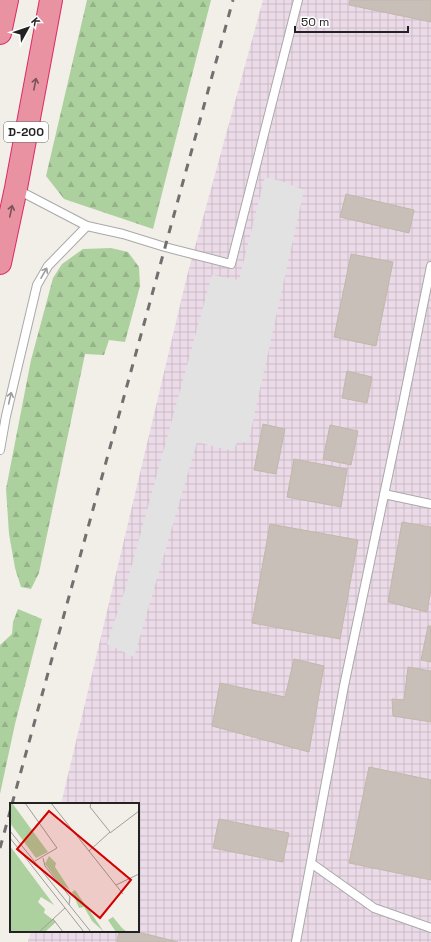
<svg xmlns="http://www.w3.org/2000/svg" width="431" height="942" font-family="'Space Grotesk',sans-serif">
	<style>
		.industrial { fill: url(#industrial-grid) }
		.forest { fill: url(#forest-firs) }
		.parking { fill: #e2e2e2 }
		.building { fill: #c7bfb8; stroke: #c4b6ab }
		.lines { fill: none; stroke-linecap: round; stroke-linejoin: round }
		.lane-casing { stroke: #a9a9a9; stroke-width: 10 }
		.highway-casing { stroke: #dc2a67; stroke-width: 24 }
		.lane { stroke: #fff; stroke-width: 8 }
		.highway { stroke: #e892a2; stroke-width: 22 }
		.rail { stroke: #707070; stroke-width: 3; stroke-dasharray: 8 8; stroke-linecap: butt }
		.oneway { stroke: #7b545c }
		.oneway2 { stroke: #9c9c9c }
		.labels { text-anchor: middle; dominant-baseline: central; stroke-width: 3; stroke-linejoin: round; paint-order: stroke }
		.shield { fill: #fff; stroke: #646464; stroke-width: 1 }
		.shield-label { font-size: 12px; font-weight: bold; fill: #222 }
		.inset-road { fill: none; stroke: #9f9d99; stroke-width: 1 }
		.view { fill: #d40000; fill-opacity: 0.15; stroke: #d40000; stroke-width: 2 }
		.inset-edge { fill: none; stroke: #222; stroke-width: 2 }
	</style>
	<defs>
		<pattern id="industrial-grid" width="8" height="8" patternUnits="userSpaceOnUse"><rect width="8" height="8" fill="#ebdbe8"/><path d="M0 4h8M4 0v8" fill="none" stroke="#c9bcc7"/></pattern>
		<pattern id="forest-firs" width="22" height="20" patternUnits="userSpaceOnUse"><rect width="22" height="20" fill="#add19e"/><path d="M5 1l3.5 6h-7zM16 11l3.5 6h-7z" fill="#95b388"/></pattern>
	</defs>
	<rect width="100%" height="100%" fill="#f2efe9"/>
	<path class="industrial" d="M 263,0 L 431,0 L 431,942 L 28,942 L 31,931 L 138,931 L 138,804 L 61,804 L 187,276 Z"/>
	<path class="forest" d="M 87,0 L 211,0 L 153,229 L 64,199 L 46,176 Z
		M 111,248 L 128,252 L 139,267 L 140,286 L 125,342 L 109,340 L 104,355 L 85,354 L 39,573 L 31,589 L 21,587 L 15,568 L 9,534 L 6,489 L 31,360 L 53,278 L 62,264 L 83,249 Z
		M 18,609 L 42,619 L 15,724 L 0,794 L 0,645 L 12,634 L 13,622 Z"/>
	<path class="parking" d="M 265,177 L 281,181 L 304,190 L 248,443 L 238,441 L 233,451 L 197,442 L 134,657 L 107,644 L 125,590 L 212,275 L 239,280 Z"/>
	<path class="building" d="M 350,0 L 431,0 L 431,22 L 349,5 Z
		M 346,194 L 414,210 L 409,233 L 340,217 Z
		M 351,254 L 393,262 L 376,346 L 334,337 Z
		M 347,371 L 372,377 L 367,403 L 342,398 Z
		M 263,424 L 285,429 L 276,474 L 254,470 Z
		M 330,425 L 358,431 L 351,465 L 323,459 Z
		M 294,459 L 347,469 L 341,507 L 287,497 Z
		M 402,522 L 431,527 L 431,589 L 427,612 L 388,602 Z
		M 270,524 L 358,540 L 340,639 L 252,623 Z
		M 428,626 L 431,626 L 431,662 L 421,660 Z
		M 294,659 L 324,666 L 309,752 L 212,726 L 220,683 L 285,697 Z
		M 408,667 L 431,671 L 431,722 L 393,716 L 392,699 L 404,700 Z
		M 369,767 L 431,780 L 431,880 L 349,863 Z
		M 219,819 L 289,833 L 283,862 L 213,848 Z
		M 119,931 L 134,931 L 178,942 L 117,942 Z"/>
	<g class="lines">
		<g class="lane-casing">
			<path id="lane" d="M 18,190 L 87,226 L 123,234 L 165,247 L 231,264 L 298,0
				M 0,450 L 6,416 L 37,285 L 48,266 L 87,226
				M 384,494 L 431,504
				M 311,863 L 374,908 L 431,928
				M 296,942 L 344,686 L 397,433 L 431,266"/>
		</g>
		<g class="highway-casing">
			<path id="highway" d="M 0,33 L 7,0
				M 0,263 L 16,188 L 51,0"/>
		</g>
		<use href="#lane" class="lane"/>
		<use href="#highway" class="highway"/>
		<path class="rail" d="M 12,804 L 233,0
			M 0,848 L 11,808"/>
	</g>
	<defs><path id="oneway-shaft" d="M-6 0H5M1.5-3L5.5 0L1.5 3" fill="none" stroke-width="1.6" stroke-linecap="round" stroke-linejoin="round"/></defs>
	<g class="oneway">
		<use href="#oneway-shaft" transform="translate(35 84) rotate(-79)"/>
		<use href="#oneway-shaft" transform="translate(11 211) rotate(-78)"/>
	</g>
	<g class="oneway2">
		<use href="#oneway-shaft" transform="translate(44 273) rotate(-60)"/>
		<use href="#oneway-shaft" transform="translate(10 398) rotate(-77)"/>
	</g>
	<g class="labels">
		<rect class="shield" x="4" y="122" width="44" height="20" rx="3"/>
		<g class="shield-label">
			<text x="26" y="132">D-200</text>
		</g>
	</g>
	<g transform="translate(10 803)">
		<rect width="129" height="129" fill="#f2efe9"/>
		<path d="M 0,0 L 2,0 L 38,49 L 26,55 L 0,20 ZM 0,43 L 44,102 L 31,94 L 28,99 L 35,106 L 34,110 L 46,119 L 35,129 L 0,129 ZM 39,53 L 46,60 L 45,64 L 60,87 L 50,81 L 35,61 ZM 65,87 L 79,107 L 94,129 L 82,118 L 74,104 L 69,105 L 62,89 ZM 103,114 L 112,125 L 117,129 L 106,129 L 98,117 Z" fill="#add19e"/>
		<path class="inset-road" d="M 15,0 L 47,45 L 25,58M 41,0 L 113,91M 0,28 L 81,129M 100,30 L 129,8M 0,35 L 74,129M 79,48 L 100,29 L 80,4 L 81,0M 33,55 L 35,63 L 60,94 L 59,102M 106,82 L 129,71M 43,116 L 53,129M 29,129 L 55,105"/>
		<path class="view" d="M 39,8 L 121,77 L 90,115 L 7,46 Z"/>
		<rect width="129" height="129" class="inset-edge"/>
	</g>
	<g transform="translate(28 28) rotate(50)" stroke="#ffffff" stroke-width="3" paint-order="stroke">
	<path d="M0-3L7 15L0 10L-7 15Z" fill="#222222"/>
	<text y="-6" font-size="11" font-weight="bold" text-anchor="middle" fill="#222222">K</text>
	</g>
	<path d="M295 26v6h113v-6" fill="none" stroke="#222222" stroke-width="2"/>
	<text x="301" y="26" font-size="12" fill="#222222" stroke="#ffffff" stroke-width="3" paint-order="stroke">50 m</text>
</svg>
